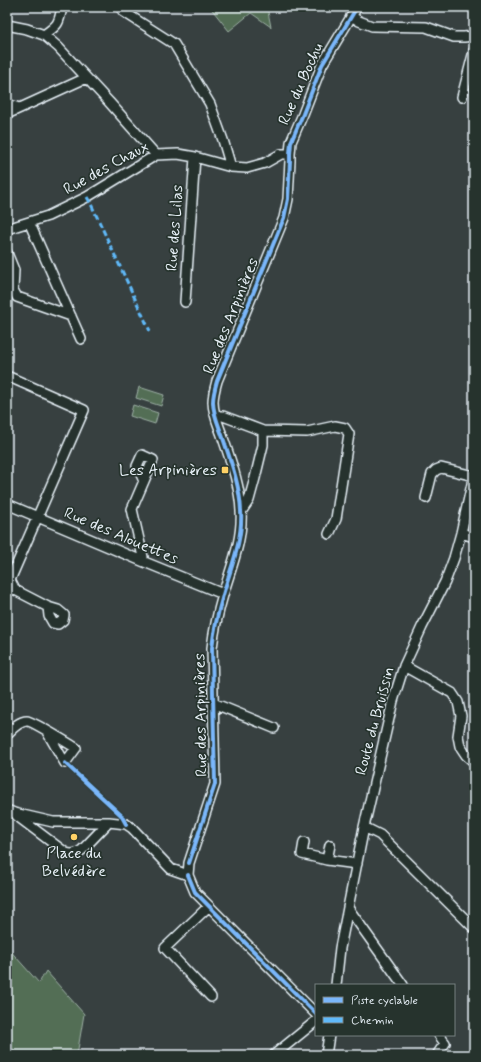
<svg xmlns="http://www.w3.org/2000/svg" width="481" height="1062" font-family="Mynerve,sans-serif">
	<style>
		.green { fill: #536e55; stroke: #9eb0a6 }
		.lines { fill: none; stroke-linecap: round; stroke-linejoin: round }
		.minor-casing { stroke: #e8f1f8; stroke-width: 12 }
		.minor { stroke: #26332d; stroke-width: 9 }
		.quiet { stroke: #60bafa; stroke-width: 3; stroke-dasharray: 6 3; stroke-linecap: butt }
		.cycleway-casing { stroke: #26332d; stroke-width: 6 }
		.cycleway { stroke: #7ab7fb; stroke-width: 4 }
		.poi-dot { fill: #ffd166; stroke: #26332d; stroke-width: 1.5 }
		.labels { text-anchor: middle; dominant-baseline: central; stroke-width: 3.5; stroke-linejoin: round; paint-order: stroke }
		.street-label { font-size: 16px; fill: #e8f1f8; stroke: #26332d }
		.poi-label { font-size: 16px; fill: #e8f1f8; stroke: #26332d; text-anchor: end }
	</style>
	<rect width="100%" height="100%" fill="#374040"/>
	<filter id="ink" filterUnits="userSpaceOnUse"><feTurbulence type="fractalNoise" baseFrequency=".025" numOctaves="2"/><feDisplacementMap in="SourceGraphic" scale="8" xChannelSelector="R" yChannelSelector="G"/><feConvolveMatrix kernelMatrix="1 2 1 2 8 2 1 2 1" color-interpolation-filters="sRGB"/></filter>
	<g filter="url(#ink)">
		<path class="green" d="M 210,7 L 267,7 L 271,27 L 251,13 L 229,31 Z
			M 139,387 L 164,395 L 161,406 L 136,398 Z
			M 133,405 L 158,413 L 155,424 L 130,416 Z
			M 7,947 L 39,983 L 46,971 L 84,1014 L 77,1055 L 17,1055 L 7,1040 Z"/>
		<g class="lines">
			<g class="minor-casing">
				<path id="minor" d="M 120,7 L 124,12 L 174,44 L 210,104 L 223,140 L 231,167
					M 351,16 L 359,21 L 372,26 L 426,27 L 454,37 L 464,37 L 474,36
					M 7,25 L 27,29 L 44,35 L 58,47 L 109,102 L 156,155
					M 44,35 C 58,25 59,24 62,7
					M 462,97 L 474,51
					M 7,104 L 19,108
					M 7,114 L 86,78
					M 29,222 L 81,339
					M 7,229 L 48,216 L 87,197 L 156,155 L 178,154 L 195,157 L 231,167 L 247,168 L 265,163 L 281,154 L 290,154
					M 7,253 L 14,270 L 13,290 L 17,297 L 71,316
					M 185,302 L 195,157
					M 7,376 L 84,410 L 10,580 L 7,581
					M 216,416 L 223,416 L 263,431 L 263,445 L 255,478 L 249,500 L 241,512
					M 263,431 L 307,432 L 335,426 L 345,428 L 349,434 L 336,519 L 329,534
					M 426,498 L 432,474 L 436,470 L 441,468 L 474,476
					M 7,504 L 142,561 L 223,594
					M 461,533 L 474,537
					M 142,561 L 143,557 L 132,509 L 153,460 L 142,455 L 137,466 L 144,481
					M 10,580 L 15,590 L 48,607 L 49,616 L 53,623 L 58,624 L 63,620 L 64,615 L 58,610 L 48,607
					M 404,666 L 452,693 L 458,702 L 461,716 L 458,736 L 460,746 L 466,755 L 474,762
					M 213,703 L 274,728
					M 7,734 C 12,729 19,721 27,721 C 33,721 69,744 76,748 L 65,763 L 46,730
					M 7,810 L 14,813 L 53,822 L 109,822 L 126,824 L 132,828 L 171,869 L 188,875
					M 17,816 L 66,853 C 72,855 76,854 82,850 L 109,822
					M 364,827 L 380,835 L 474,928
					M 304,842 L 302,854 L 327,860
					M 330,845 L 327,860 L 357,864
					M 209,906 L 165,948 L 211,997
					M 348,908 L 403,985
					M 336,985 L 340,948 L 364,827 L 393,701 L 404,666 L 422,627 L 445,582 L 454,558 L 461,533 L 474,475
					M 316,1014 L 195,892 L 188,875 L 189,863 L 215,784 L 212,648 C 214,630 218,612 223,595 C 231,567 243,540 241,511 C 240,485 230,459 222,435 C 218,424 213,413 213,402 C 213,395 215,388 217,381 L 284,218 L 288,199 L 290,161 L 290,154 L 291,142 L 303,114 L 322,65 L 357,7
					M 274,1055 L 316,1021
					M 326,1055 L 329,1035
					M 437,1055 L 445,1043 L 439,1035"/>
			</g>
			<use href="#minor" class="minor"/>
			<path class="quiet" d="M 87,197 L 91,204 L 150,331"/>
			<g class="cycleway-casing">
				<path id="cycleway" d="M 65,763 L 121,815 L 126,824
					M 189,863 L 215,784 L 212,648 C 214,630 218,612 223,595 C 231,567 243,540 241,511 C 240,485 230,459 222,435 C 218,424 213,413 213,402 C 213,395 215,388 217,381 L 284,218 L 288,199 L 290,161 L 290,154 L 291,142 L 303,114 L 322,65 L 357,7
					M 188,875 L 195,892 L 316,1014"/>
			</g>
			<use href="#cycleway" class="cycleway"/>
		</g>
	</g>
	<g class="poi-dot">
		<rect x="221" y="466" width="8" height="8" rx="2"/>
		<circle cx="74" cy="837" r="4"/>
	</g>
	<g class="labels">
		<g class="street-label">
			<text transform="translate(301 84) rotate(-66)">Rue du Bochu</text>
			<text transform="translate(106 168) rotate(-29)">Rue des Chaux</text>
			<text transform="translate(175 228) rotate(-86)">Rue des Lilas</text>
			<text transform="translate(231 316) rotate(-68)">Rue des Arpinières</text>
			<text transform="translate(121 536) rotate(23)">Rue des Alouettes</text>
			<text transform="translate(201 715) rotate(-91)">Rue des Arpinières</text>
			<text transform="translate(375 721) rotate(-75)">Route du Bruissin</text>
		</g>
		<g class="poi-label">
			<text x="217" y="470">Les Arpinières</text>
			<text x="74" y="853" text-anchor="middle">Place du<tspan x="74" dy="18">Belvédère</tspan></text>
		</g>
	</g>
	<rect width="481" height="1062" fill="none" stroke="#26332d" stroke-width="24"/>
	<rect x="12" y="12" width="457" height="1038" fill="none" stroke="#e8f1f8" stroke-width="1.5" filter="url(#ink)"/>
	<rect x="315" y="984" width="140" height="52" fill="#26332d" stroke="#747f7e"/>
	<rect x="323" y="997" width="20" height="6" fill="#7ab7fb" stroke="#747f7e"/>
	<text x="351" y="1004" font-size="12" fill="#e8f1f8">Piste cyclable</text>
	<rect x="323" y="1017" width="20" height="6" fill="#60bafa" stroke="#747f7e"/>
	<text x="351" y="1024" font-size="12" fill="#e8f1f8">Chemin</text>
</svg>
